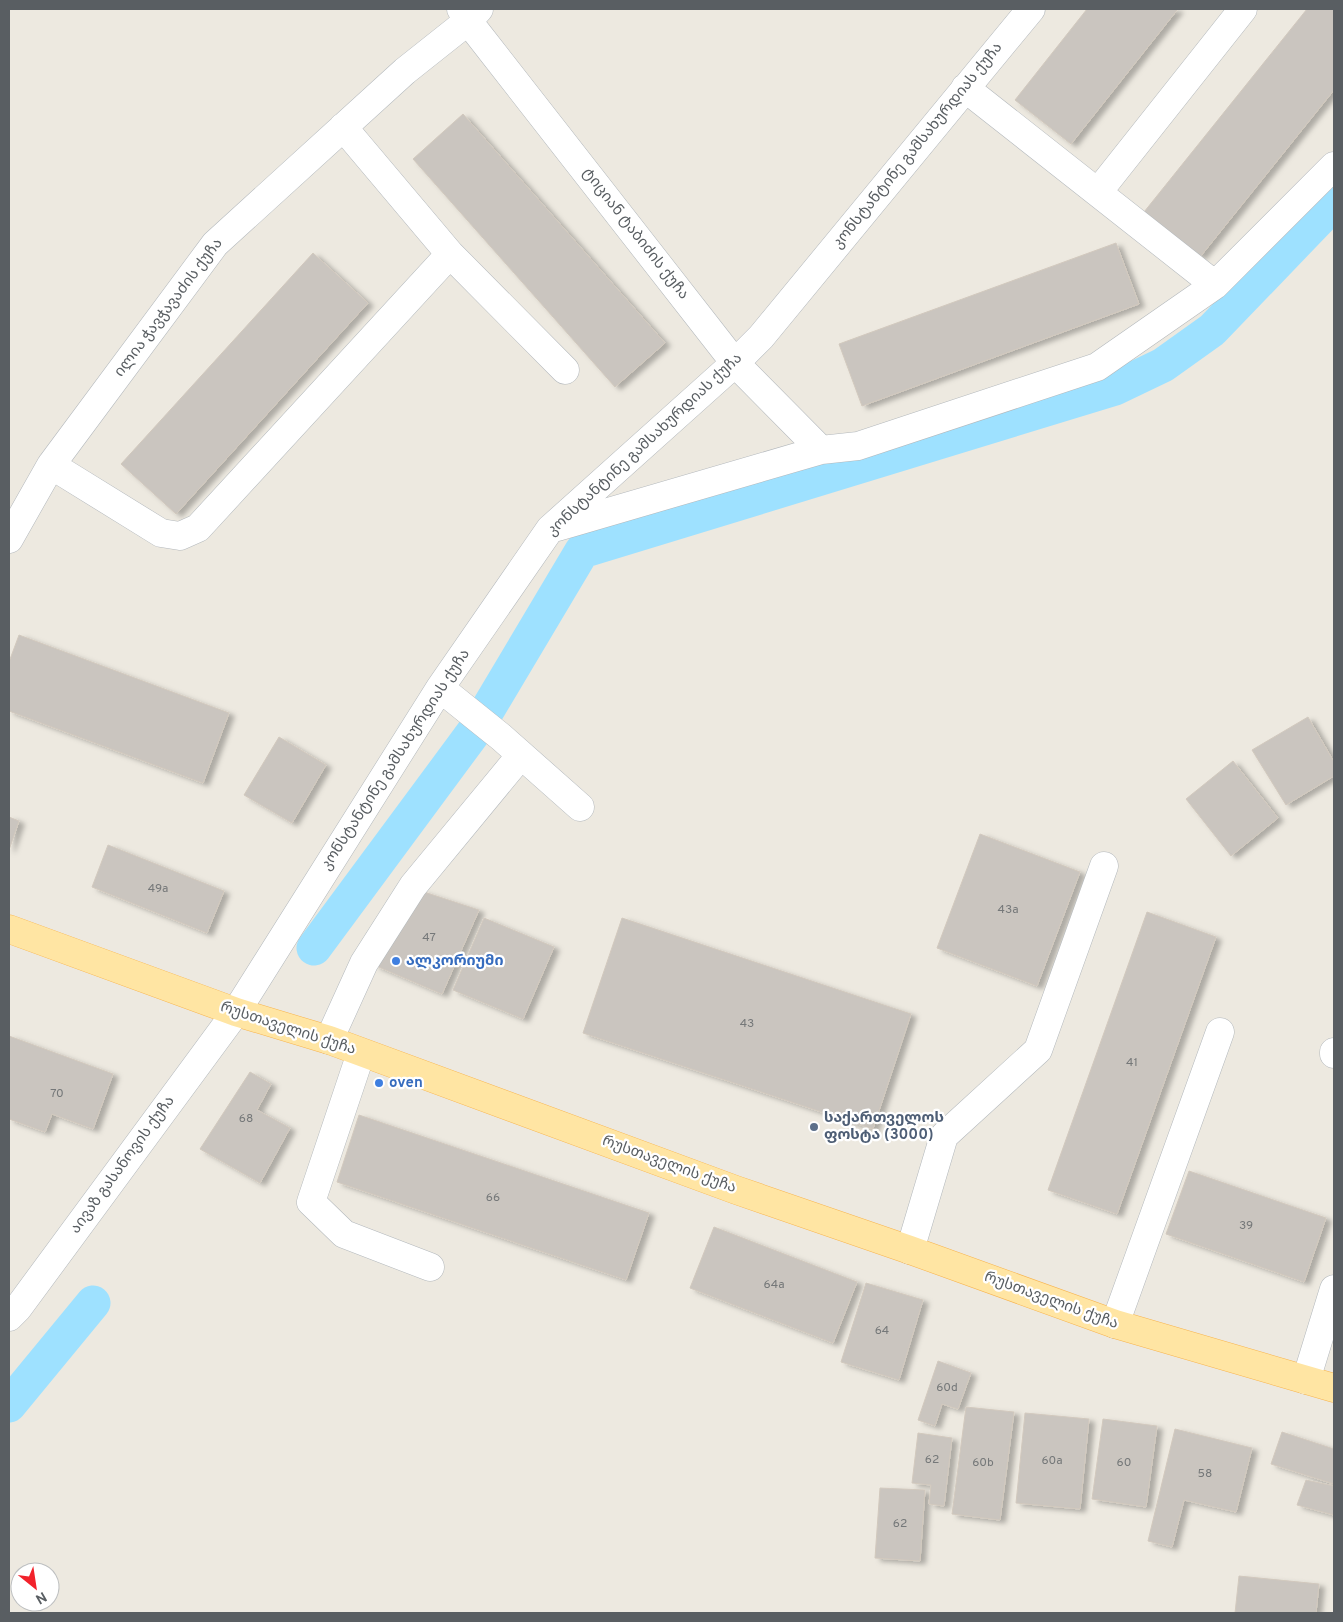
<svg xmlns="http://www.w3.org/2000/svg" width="1343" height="1622" font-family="Overpass,'Noto Sans Georgian',sans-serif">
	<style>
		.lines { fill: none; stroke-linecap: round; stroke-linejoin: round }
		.canal { stroke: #9ee1ff; stroke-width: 35 }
		.building { fill: #cac5bf; stroke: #d2c9be; filter: url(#shadow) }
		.minor-casing { stroke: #b3b8bc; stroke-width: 29 }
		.major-casing { stroke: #f8b44e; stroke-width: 29 }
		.minor { stroke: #fff; stroke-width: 28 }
		.major { stroke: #ffe5a3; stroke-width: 28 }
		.shop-dot { fill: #3f7fe0; stroke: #fff; stroke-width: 2 }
		.service-dot { fill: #5c6f8a; stroke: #fff; stroke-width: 2 }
		.labels { text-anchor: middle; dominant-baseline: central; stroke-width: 4.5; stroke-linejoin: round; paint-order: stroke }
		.number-label { font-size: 12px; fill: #757879 }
		.street-label { font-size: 15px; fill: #595e62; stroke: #fff }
		.shop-label { font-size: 15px; font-weight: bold; fill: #366cbe; stroke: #fff; text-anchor: start }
		.service-label { font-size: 15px; font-weight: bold; fill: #4e5e75; stroke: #fff; text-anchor: start }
	</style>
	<defs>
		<filter id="shadow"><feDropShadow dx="5.5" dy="3" stdDeviation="2.5" flood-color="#0004"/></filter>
	</defs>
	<rect width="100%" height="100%" fill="#ede9e0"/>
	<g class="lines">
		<path class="canal" d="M 314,948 L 476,729 L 582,551 L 1115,388 L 1163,365 L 1212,330 L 1334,203
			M 9,1405 L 93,1303"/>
	</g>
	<path class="building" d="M 1087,9 L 1178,9 L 1071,144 L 1015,100 Z
		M 1307,9 L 1334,9 L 1334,90 L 1200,257 L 1144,212 Z
		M 463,114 L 665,343 L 615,387 L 413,159 Z
		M 1116,243 L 1139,304 L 862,406 L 839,344 Z
		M 313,253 L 368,303 L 176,514 L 121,464 Z
		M 19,635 L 229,713 L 203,783 L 9,711 L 9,662 Z
		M 1308,717 L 1334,762 L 1334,776 L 1286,805 L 1252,750 Z
		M 279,737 L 326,765 L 292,823 L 244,795 Z
		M 1233,761 L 1278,818 L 1231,856 L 1186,799 Z
		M 9,817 L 19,821 L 9,850 Z
		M 980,834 L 1080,872 L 1037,986 L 937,948 Z
		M 108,845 L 224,891 L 207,933 L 92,887 Z
		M 421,891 L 479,910 L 442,994 L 374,965 Z
		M 1147,912 L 1216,937 L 1117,1214 L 1048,1190 Z
		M 484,918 L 554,947 L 523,1019 L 453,990 Z
		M 622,918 L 911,1014 L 873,1129 L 583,1033 Z
		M 9,1036 L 113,1074 L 93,1129 L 52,1114 L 45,1132 L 9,1119 Z
		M 250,1072 L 271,1084 L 257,1110 L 290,1128 L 260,1183 L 200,1149 Z
		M 359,1115 L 649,1213 L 626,1280 L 337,1182 Z
		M 1189,1171 L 1326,1218 L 1304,1282 L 1166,1234 Z
		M 714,1227 L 857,1282 L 833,1343 L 690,1288 Z
		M 866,1283 L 923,1300 L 899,1380 L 841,1362 Z
		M 938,1361 L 971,1373 L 958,1409 L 942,1404 L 935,1426 L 918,1420 Z
		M 966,1407 L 1014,1412 L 1000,1520 L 952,1514 Z
		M 1025,1413 L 1089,1419 L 1080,1509 L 1016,1503 Z
		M 1103,1419 L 1157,1426 L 1146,1507 L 1092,1499 Z
		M 1175,1429 L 1252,1448 L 1236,1512 L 1184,1500 L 1172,1547 L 1148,1541 Z
		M 1282,1432 L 1334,1449 L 1334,1484 L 1271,1464 Z
		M 918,1433 L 952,1438 L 944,1506 L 929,1504 L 931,1485 L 912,1483 Z
		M 1306,1480 L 1334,1486 L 1334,1515 L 1297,1505 Z
		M 880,1488 L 925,1490 L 920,1561 L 875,1558 Z
		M 1239,1576 L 1319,1584 L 1316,1613 L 1235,1613 Z"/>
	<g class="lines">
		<g class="minor-casing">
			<path id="minor" d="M 461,9 L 468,21 L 735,363 L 821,450
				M 965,88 L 1215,285
				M 1098,192 L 1243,9
				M 450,254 L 565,370
				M 51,465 L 161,533 L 180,536 L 198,528 L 450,254 L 343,127
				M 557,527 L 821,450 L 858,446 L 1097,367 L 1215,285 L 1334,166
				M 9,539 L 51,465 L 215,244 L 405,71 L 468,21 L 479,9
				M 440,688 L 501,737 L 580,807
				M 329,1040 L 364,963 L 413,886 L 521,755
				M 1334,1052 L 1334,1054
				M 361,1053 L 311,1202 L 344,1234 L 430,1267
				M 910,1250 L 944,1136 L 1038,1050 L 1104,866
				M 9,1317 L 18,1308 L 236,1012 L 440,688 L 550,529 L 735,363 L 761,337 L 1031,9
				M 1115,1324 L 1220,1032
				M 1306,1380 L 1334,1289"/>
		</g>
		<g class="major-casing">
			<path id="major" d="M 9,929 L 236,1012 L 329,1040 L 736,1190 L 910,1250 L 1115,1324 L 1334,1388"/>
		</g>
		<use href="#minor" class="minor"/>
		<use href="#major" class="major"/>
	</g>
	<g class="shop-dot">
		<circle cx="396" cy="961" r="5"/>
		<circle cx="379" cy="1083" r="5"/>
	</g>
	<circle class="service-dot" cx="814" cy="1127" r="5"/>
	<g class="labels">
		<g class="number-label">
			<text x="158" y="889">49a</text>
			<text x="1008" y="910">43a</text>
			<text x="429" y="938">47</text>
			<text x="747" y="1024">43</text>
			<text x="1132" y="1063">41</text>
			<text x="57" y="1094">70</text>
			<text x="246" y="1119">68</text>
			<text x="493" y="1198">66</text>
			<text x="1246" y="1226">39</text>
			<text x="774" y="1285">64a</text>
			<text x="882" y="1331">64</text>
			<text x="947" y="1388">60d</text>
			<text x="932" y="1460">62</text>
			<text x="1052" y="1461">60a</text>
			<text x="983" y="1463">60b</text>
			<text x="1124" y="1463">60</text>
			<text x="1205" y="1474">58</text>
			<text x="900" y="1524">62</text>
		</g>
		<g class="street-label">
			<text transform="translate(918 146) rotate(-51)">კონსტანტინე გამსახურდიას ქუჩა</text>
			<text transform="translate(635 234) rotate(52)">ტიციან ტაბიძის ქუჩა</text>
			<text transform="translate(169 308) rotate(-53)">ილია ჭავჭავაძის ქუჩა</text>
			<text transform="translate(645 445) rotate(-43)">კონსტანტინე გამსახურდიას ქუჩა</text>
			<text transform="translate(396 760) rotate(-57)">კონსტანტინე გამსახურდიას ქუჩა</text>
			<text transform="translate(288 1029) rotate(18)">რუსთაველის ქუჩა</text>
			<text transform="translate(123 1165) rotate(-54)">აივაზ გასანოვის ქუჩა</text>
			<text transform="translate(669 1165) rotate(20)">რუსთაველის ქუჩა</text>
			<text transform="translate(1051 1301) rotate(20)">რუსთაველის ქუჩა</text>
		</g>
		<g class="shop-label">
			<text x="406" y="961">ალკორიუმი</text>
			<text x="389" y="1083">oven</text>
		</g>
		<g class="service-label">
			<text x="824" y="1118">საქართველოს<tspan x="824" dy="17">ფოსტა (3000)</tspan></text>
		</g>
	</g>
	<rect width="1343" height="1622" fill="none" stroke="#595e62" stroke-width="20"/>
	<g transform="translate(35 1587) rotate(150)"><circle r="24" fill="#ffffff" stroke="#bdbfc0"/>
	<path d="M0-4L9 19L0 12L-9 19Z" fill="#f2222b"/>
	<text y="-8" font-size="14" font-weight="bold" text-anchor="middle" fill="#595e62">N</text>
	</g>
</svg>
